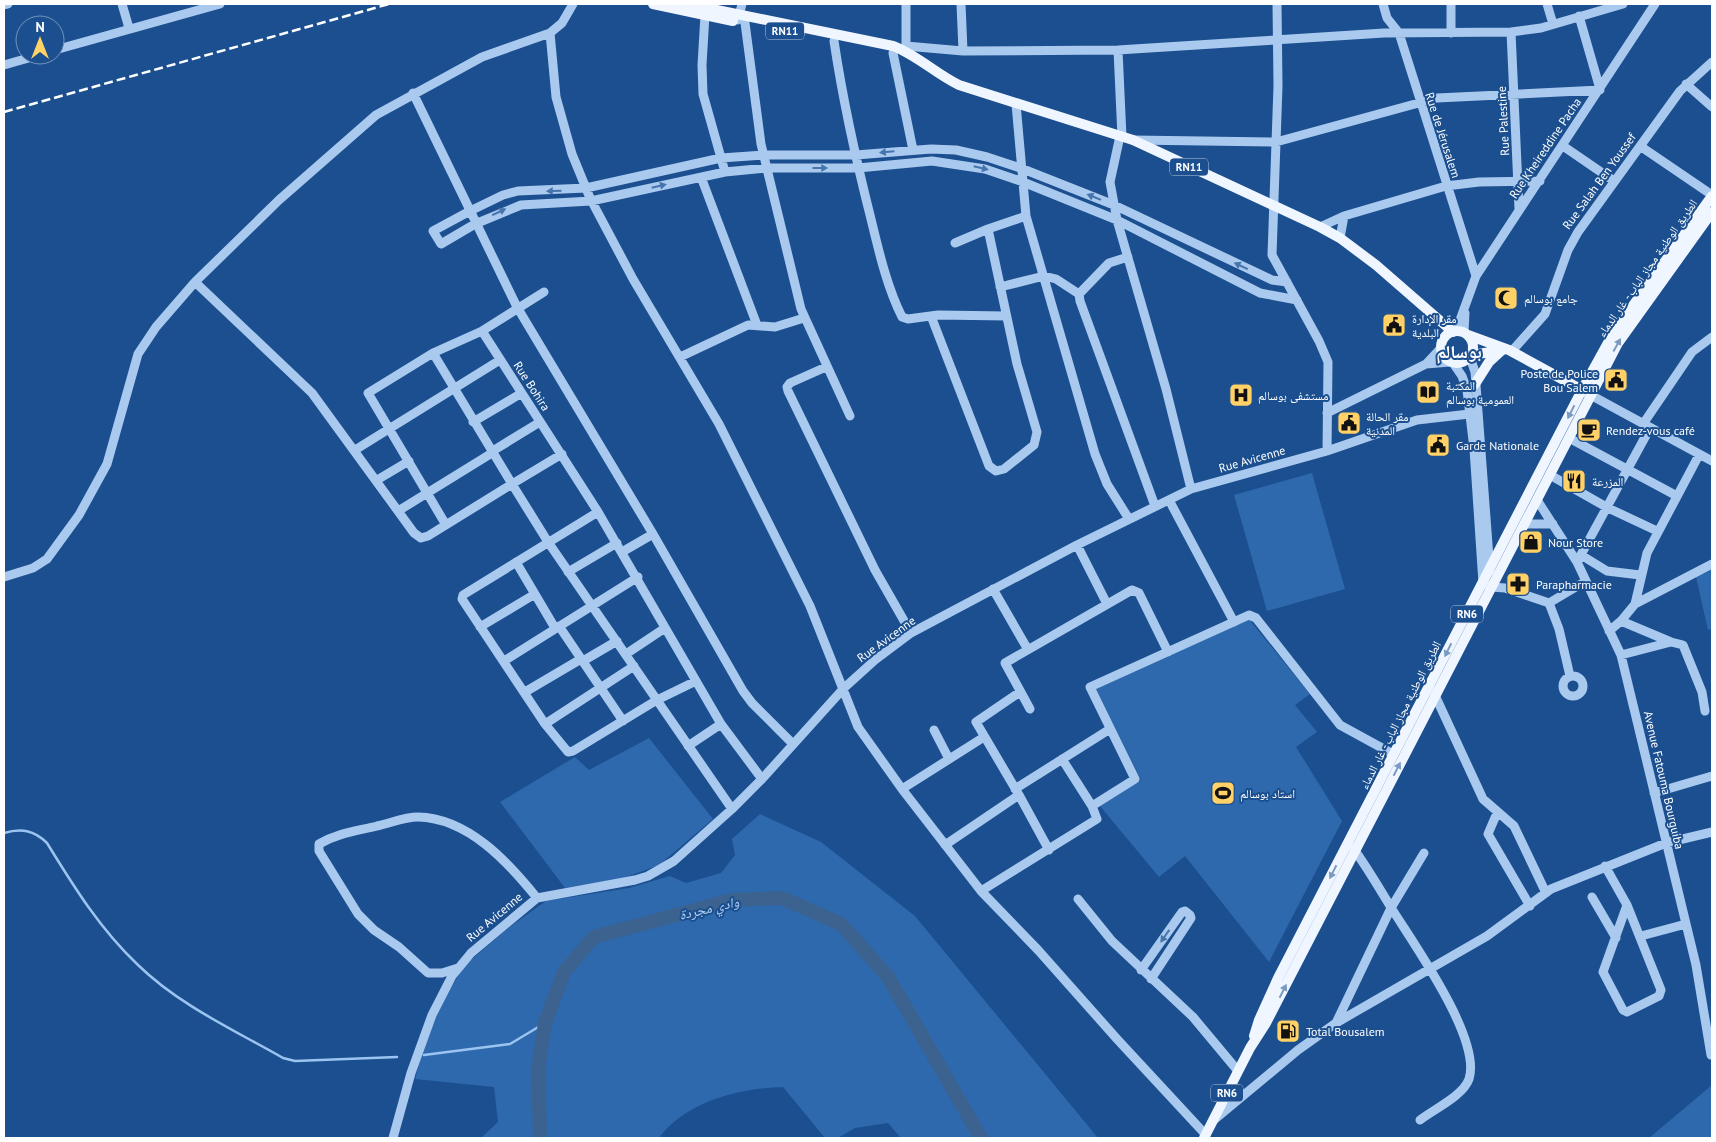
<svg xmlns="http://www.w3.org/2000/svg" width="1716" height="1142" font-family="'PT Sans','Noto Naskh Arabic',sans-serif">
	<style>
		.green { fill: #2e69ad }
		.lines { fill: none; stroke-linecap: round; stroke-linejoin: round }
		.stream { stroke: #9cc4f0; stroke-width: 2.5 }
		.river { stroke: #3c6290; stroke-width: 14 }
		.minor { stroke: #a9c9ee; stroke-width: 9 }
		.major { stroke: #f0f6ff; stroke-width: 10 }
		.rail { stroke: #fff; stroke-width: 2.5; stroke-dasharray: 9 4; stroke-linecap: butt }
		.oneway { fill: #4674ac }
		.oneway2 { fill: #7b9ac1 }
		.labels { text-anchor: middle; dominant-baseline: central; stroke-width: 4; stroke-linejoin: round; paint-order: stroke }
		.shield { fill: #1b4f8f; stroke: #bbcadd; stroke-width: 1 }
		.shield-label { font-size: 11px; font-weight: bold; fill: #fff }
		.street-label { font-size: 12px; fill: #fff; stroke: #1b4f8f }
		.poi-label { font-size: 12px; fill: #fff; stroke: #1b4f8f; text-anchor: start }
		.water-label { font-size: 14px; font-style: italic; fill: #b5d3f5; stroke: #1b4f8f }
		.district-label { font-size: 18px; font-weight: bold; fill: #fff; stroke: #1b4f8f }
	</style>
	<rect width="100%" height="100%" fill="#1b4f8f"/>
	<path class="green" d="M 1312,473 L 1345,589 L 1267,611 L 1234,495 Z
		M 1712,570 L 1712,629 L 1708,630 L 1696,577 Z
		M 1248,618 L 1310,694 L 1295,705 L 1317,732 L 1296,747 L 1342,821 L 1269,962 L 1185,856 L 1159,877 L 1100,806 L 1141,780 L 1096,689 Z
		M 649,738 L 713,819 L 659,865 L 624,878 L 565,888 L 500,802 L 575,757 L 589,770 Z
		M 760,814 L 821,842 L 915,916 L 1098,1138 L 901,1138 L 888,1123 L 855,1128 L 838,1138 L 825,1138 L 783,1087 C 740,1088 686,1101 659,1138 L 481,1138 L 498,1122 L 494,1087 L 415,1079 L 427,1034 L 449,991 L 465,965 L 507,929 L 546,901 L 629,888 L 670,876 L 686,883 L 721,873 L 735,855 L 732,839 Z
		M 1712,1085 L 1712,1138 L 1649,1138 Z"/>
	<g class="lines">
		<path class="stream" d="M 4,833 C 21,828 34,830 47,843 C 74,887 100,929 138,965 C 179,1005 234,1030 283,1058 L 295,1061 L 397,1057
			M 424,1055 L 510,1044 L 545,1023"/>
		<path class="river" d="M 540,1138 L 538,1069 L 545,1023 L 564,972 L 594,937 L 732,900 L 782,898 L 841,924 L 888,977 L 981,1138"/>
		<path class="minor" d="M 122,4 L 129,28
			M 906,4 L 906,51
			M 961,4 L 963,51
			M 1277,4 L 1278,86 L 1272,255 L 1319,341 L 1328,362 L 1327,451
			M 1383,4 L 1387,18 L 1399,33 L 1476,276
			M 1547,4 L 1553,24
			M 4,5 L 8,4
			M 705,15 L 702,65 L 703,94 L 725,172
			M 1579,16 L 1600,89
			M 738,20 L 742,4
			M 745,23 L 761,144 L 801,309 L 850,416
			M 1511,32 L 1519,209
			M 550,33 L 556,97 L 572,154 L 590,198 L 633,279 L 719,424 L 810,606 L 858,727 L 902,789 L 981,891 L 1038,950 L 1117,1039 L 1206,1135
			M 1451,33 L 1451,4
			M 834,41 C 843,101 856,160 871,219 C 879,252 887,287 902,317 L 908,319 L 938,315 L 1006,316
			M 906,46 L 963,51 L 1118,50 L 1384,33 L 1511,32 L 1541,28 L 1623,4
			M 55,50 L 220,4
			M 1118,50 L 1122,137
			M 893,53 L 913,150
			M 4,65 L 39,55
			M 1686,84 L 1712,107
			M 413,93 L 517,307 L 653,534 L 743,691 L 752,703 L 792,743
			M 1016,104 L 1026,216 L 1095,454 L 1107,484 L 1129,519
			M 1120,136 L 1110,182 L 1117,220 L 1166,389 L 1191,489
			M 1133,140 L 1276,142 L 1437,98 L 1600,90
			M 1563,146 L 1614,181
			M 1640,146 L 1712,195
			M 701,177 L 757,325
			M 1320,227 L 1344,216 L 1446,186 L 1479,182 L 1540,181
			M 1340,238 L 1344,216
			M 955,243 L 988,229
			M 1128,257 L 1109,263 L 1079,294 L 1080,301 L 1155,506
			M 195,282 L 312,393 L 414,533 L 421,538 L 428,536 L 512,484 L 433,353
			M 1287,282 L 1272,280 L 1114,205 L 1023,169 L 987,157 L 956,150 L 931,149 L 856,155 L 764,155 L 721,158 L 586,188 L 518,191 L 503,195 L 470,211 L 433,231 L 441,244 L 475,224 L 521,205 L 591,201 L 725,172 L 767,168 L 858,168 L 932,161 L 985,169 L 1023,182 L 1117,220 L 1260,293 L 1297,300
			M 1000,287 L 1044,276 L 1056,279 L 1079,294
			M 931,316 L 989,466 L 996,471 L 1004,469 L 1034,445 L 1037,432 L 1017,364 L 988,229 L 1026,216
			M 482,331 L 598,512 L 721,724 L 762,779
			M 1456,331 L 1476,276 L 1655,4
			M 1464,332 L 1465,313
			M 1512,351 L 1545,314 L 1568,250 L 1578,232 L 1680,91 L 1712,62
			M 680,357 L 748,325 L 775,327 L 804,318
			M 1470,357 L 1475,372 L 1490,571
			M 1453,363 L 1462,376 L 1467,390 L 1474,449 L 1483,583 L 1491,587 L 1505,588 L 1549,603 L 1586,581
			M 1426,364 L 1441,348
			M 826,367 L 790,383 L 787,387 L 788,391 L 875,570 L 911,633
			M 1585,392 L 1712,461
			M 1327,413 L 1426,364 L 1450,362
			M 473,422 L 520,394
			M 1643,424 L 1692,352 L 1712,337
			M 1569,438 L 1677,496
			M 355,450 L 500,360
			M 491,452 L 540,422
			M 562,454 L 512,484 L 548,542 L 732,809
			M 1550,475 L 1608,508 L 1657,531
			M 377,480 L 409,461
			M 1169,500 L 1234,622
			M 1537,500 L 1577,562 L 1621,655 L 1696,965 L 1711,1055
			M 398,511 L 492,453
			M 598,512 L 463,595 L 462,599 L 545,724 L 568,752 L 573,751 L 657,700 L 696,681
			M 1524,524 L 1553,524
			M 446,525 L 368,393 L 433,353 L 482,331 L 544,292
			M 1077,545 L 1107,604
			M 622,552 L 653,534
			M 1581,555 L 1607,571 L 1640,575
			M 516,562 L 555,628
			M 1577,562 L 1650,428
			M 568,572 L 617,543
			M 4,577 L 33,568 L 47,559 L 79,515 L 107,464 L 138,354 L 156,327 L 195,282 L 279,200 L 376,115 L 482,57 L 550,33 L 562,23 L 573,4
			M 993,589 L 1027,648
			M 1549,603 L 1559,629 L 1570,676
			M 1635,604 L 1712,564
			M 1621,621 L 1671,642 L 1683,645 L 1702,692 L 1705,711
			M 559,626 L 623,721
			M 480,627 L 535,594
			M 1609,631 L 1621,621 L 1635,604 L 1647,553 L 1699,455
			M 626,654 L 665,628
			M 1621,655 L 1671,642
			M 504,661 L 638,577
			M 583,661 L 617,641
			M1563 686a10 10 0 1 1 20 0a10 10 0 1 1-20 0Z
			M 1433,691 L 1483,799 L 1514,826 L 1546,893
			M 525,692 L 581,659
			M 1020,692 L 976,722 L 1019,795 L 1049,850
			M 1030,709 L 1005,663 L 1132,590 L 1139,593 L 1168,652
			M 545,724 L 634,666
			M 934,730 L 949,759
			M 688,746 L 721,724
			M 902,789 L 984,737
			M 1015,789 L 1110,729
			M 1654,793 L 1712,776
			M 1092,806 L 1135,779 L 1090,687 L 1249,615 L 1256,618 L 1340,725 L 1393,754
			M 1497,813 L 1488,834 L 1530,906
			M 945,845 L 1019,795
			M 1353,848 C 1367,867 1379,888 1392,909 C 1413,943 1482,1039 1469,1079 C 1463,1096 1434,1109 1420,1120
			M 1605,866 L 1627,905 L 1661,990 L 1659,996 L 1627,1012 L 1623,1010 L 1603,972 L 1627,905
			M 981,891 L 1097,819 L 1092,806 L 1062,759
			M 1592,897 L 1616,938
			M 1078,899 L 1112,941 L 1193,1017 L 1238,1071
			M 1641,936 L 1686,924
			M 458,968 L 442,973 L 428,973 L 399,947 L 374,930 L 358,914 L 319,851 L 319,844 C 338,833 357,831 377,826 C 391,823 404,817 418,817 C 468,818 508,862 537,898
			M 1141,970 L 1182,912 L 1185,911 L 1190,915 L 1191,918 L 1151,979
			M 1336,1023 L 1391,908 L 1424,853
			M 1215,1119 L 1298,1050 L 1336,1023 L 1487,936 L 1551,889 L 1666,843 L 1712,832
			M 393,1138 L 411,1073 L 432,1015 L 452,976 L 471,953 L 537,898 L 635,880 L 648,876 L 674,861 L 732,809 L 762,779 L 844,688 L 875,660 L 911,633 L 1077,545 L 1191,489 L 1327,451 L 1417,420 L 1478,413"/>
		<path class="major" d="M 653,4 L 733,21
			M 688,4 L 893,46 C 917,55 936,74 959,85 L 1133,140 L 1320,227 L 1340,238 L 1376,265 L 1453,332
			M1441 347a16 16 0 1 1 32 0a16 16 0 1 1-32 0Z
			M 1468,335 L 1509,350 L 1582,390
			M 1472,355 L 1503,350
			M 1475,384 L 1489,362 L 1502,350
			M 1254,1036 L 1259,1020 L 1278,978 L 1582,390 L 1614,332 L 1712,196
			M 1204,1138 L 1250,1048 L 1266,1023 L 1618,343 L 1712,212"/>
		<path class="rail" d="M 4,112 L 389,4"/>
	</g>
	<defs><path id="oneway-solid" d="M-6-.8H1V-3.2L6.5 0L1 3.2V.8H-6Z" transform="scale(1.25)"/></defs>
	<g class="oneway">
		<use href="#oneway-solid" transform="translate(887 152) rotate(175)"/>
		<use href="#oneway-solid" transform="translate(820 168)"/>
		<use href="#oneway-solid" transform="translate(981 168) rotate(13)"/>
		<use href="#oneway-solid" transform="translate(659 186) rotate(-13)"/>
		<use href="#oneway-solid" transform="translate(554 191) rotate(179)"/>
		<use href="#oneway-solid" transform="translate(1094 197) rotate(-158)"/>
		<use href="#oneway-solid" transform="translate(499 212) rotate(-25)"/>
		<use href="#oneway-solid" transform="translate(1241 266) rotate(-155)"/>
		<use href="#oneway-solid" transform="translate(1165 936) rotate(125)"/>
	</g>
	<g class="oneway2">
		<use href="#oneway-solid" transform="translate(1617 345) rotate(-61)"/>
		<use href="#oneway-solid" transform="translate(1571 412) rotate(117)"/>
		<use href="#oneway-solid" transform="translate(1448 650) rotate(116)"/>
		<use href="#oneway-solid" transform="translate(1397 769) rotate(-63)"/>
		<use href="#oneway-solid" transform="translate(1333 872) rotate(117)"/>
		<use href="#oneway-solid" transform="translate(1283 991) rotate(-63)"/>
	</g>
	<defs>
		<g id="mosque-square" transform="scale(1.25)"><rect x="-9" y="-9" width="18" height="18" rx="4" fill="#ffd166" stroke="#1b4f8f"/><path d="M3.5-4.9A6 6 0 1 0 3.5 4.9A5 5 0 1 1 3.5-4.9Z" fill="#111"/></g>
		<g id="civic-square" transform="scale(1.25)"><rect x="-9" y="-9" width="18" height="18" rx="4" fill="#ffd166" stroke="#1b4f8f"/><path d="M-.6-6.5H3V-4.5H.6V-3L4-1V1h2V6H-6V1h2V-1L-.6-3ZM-1.2 2.5V6h2.4V2.5Z" fill="#111"/></g>
		<g id="library-square" transform="scale(1.25)"><rect x="-9" y="-9" width="18" height="18" rx="4" fill="#ffd166" stroke="#1b4f8f"/><path d="M-6-4Q-3-5.5-.7-3.5V5Q-3 3-6 4ZM6-4Q3-5.5 .7-3.5V5Q3 3 6 4Z" fill="#111"/></g>
		<g id="hospital-square" transform="scale(1.25)"><rect x="-9" y="-9" width="18" height="18" rx="4" fill="#ffd166" stroke="#1b4f8f"/><path d="M-5-5h3v3.5h4V-5h3V5h-3V1.5h-4V5h-3Z" fill="#111"/></g>
		<g id="cafe-square" transform="scale(1.25)"><rect x="-9" y="-9" width="18" height="18" rx="4" fill="#ffd166" stroke="#1b4f8f"/><path d="M-5.5-4.5H6V0H3Q3 3.5 0 3.5H-2.5Q-5.5 3.5-5.5 0ZM3-3.2v2h1.7v-2ZM-6 4.5H4V6H-6Z" fill="#111"/></g>
		<g id="restaurant-square" transform="scale(1.25)"><rect x="-9" y="-9" width="18" height="18" rx="4" fill="#ffd166" stroke="#1b4f8f"/><path d="M-5-6h1v4h1v-4h1v4h1v-4h1v5L-1.5 .5V6h-2V.5L-5-1ZM5-6V6H3V1.5H1.5Q1.5-4 5-6Z" fill="#111"/></g>
		<g id="shop-square" transform="scale(1.25)"><rect x="-9" y="-9" width="18" height="18" rx="4" fill="#ffd166" stroke="#1b4f8f"/><path d="M-5-2.5h2.3a2.7 3.5 0 0 1 5.4 0H5L5.5 6h-11ZM-1.5-2.5h3a1.5 2.3 0 0 0-3 0Z" fill="#111"/></g>
		<g id="pharmacy-square" transform="scale(1.25)"><rect x="-9" y="-9" width="18" height="18" rx="4" fill="#ffd166" stroke="#1b4f8f"/><path d="M-2-6h4v4h4v4h-4v4h-4v-4h-4v-4h4Z" fill="#111"/></g>
		<g id="stadium-square" transform="scale(1.25)"><rect x="-9" y="-9" width="18" height="18" rx="4" fill="#ffd166" stroke="#1b4f8f"/><path d="M0-5a6.5 5 0 1 0 0 10a6.5 5 0 1 0 0-10ZM-3.5-1.8h7v3.6h-7Z" fill="#111"/></g>
		<g id="fuel-square" transform="scale(1.25)"><rect x="-9" y="-9" width="18" height="18" rx="4" fill="#ffd166" stroke="#1b4f8f"/><path d="M-5.5-6h7V0h2V4h1.3V-2.5L3-4.5l.8-.8L6-3V5H2.5V1h-1V6h-7ZM-4.2-4.7v3.2H.2V-4.7Z" fill="#111"/></g>
	</defs>
	<g fill-rule="evenodd">
		<use href="#mosque-square" x="1506" y="298"/>
		<use href="#civic-square" x="1394" y="325"/>
		<use href="#civic-square" x="1616" y="380"/>
		<use href="#library-square" x="1428" y="392"/>
		<use href="#hospital-square" x="1241" y="395"/>
		<use href="#civic-square" x="1349" y="423"/>
		<use href="#cafe-square" x="1589" y="430"/>
		<use href="#civic-square" x="1438" y="445"/>
		<use href="#restaurant-square" x="1574" y="481"/>
		<use href="#shop-square" x="1531" y="542"/>
		<use href="#pharmacy-square" x="1518" y="584"/>
		<use href="#stadium-square" x="1223" y="793"/>
		<use href="#fuel-square" x="1288" y="1031"/>
	</g>
	<g class="labels">
		<g class="shield">
			<rect x="766" y="22.5" width="38" height="17" rx="4"/>
			<rect x="1170" y="158.5" width="38" height="17" rx="4"/>
			<rect x="1451" y="605.5" width="32" height="17" rx="4"/>
			<rect x="1211" y="1084.5" width="32" height="17" rx="4"/>
		</g>
		<g class="shield-label">
			<text x="785" y="31">RN11</text>
			<text x="1189" y="167">RN11</text>
			<text x="1467" y="614">RN6</text>
			<text x="1227" y="1093">RN6</text>
		</g>
		<g class="street-label">
			<text transform="translate(1503 121) rotate(-93)">Rue Palestine</text>
			<text transform="translate(1443 135) rotate(72)">Rue de Jérusalem</text>
			<text transform="translate(1545 148) rotate(-56)">Rue Kheireddine Pacha</text>
			<text transform="translate(1599 181) rotate(-54)">Rue Salah Ben Youssef</text>
			<text transform="translate(1647 268) rotate(-55)">الطريق الوطنية مجاز الباب - غار الدماء</text>
			<text transform="translate(532 386) rotate(57)">Rue Bohira</text>
			<text transform="translate(1252 459) rotate(-16)">Rue Avicenne</text>
			<text transform="translate(886 639) rotate(-36)">Rue Avicenne</text>
			<text transform="translate(1400 715) rotate(-63)">الطريق الوطنية مجاز الباب - غار الدماء</text>
			<text transform="translate(1664 780) rotate(77)">Avenue Fatouma Bourguiba</text>
			<text transform="translate(494 917) rotate(-40)">Rue Avicenne</text>
		</g>
		<g class="poi-label">
			<text x="1524" y="298">جامع بوسالم</text>
			<text x="1412" y="318">مقر الإدارة<tspan x="1412" dy="14">البلدية</tspan></text>
			<text x="1598" y="373" text-anchor="end">Poste de Police<tspan x="1598" dy="14">Bou Salem</tspan></text>
			<text x="1446" y="385">المكتبة<tspan x="1446" dy="14">العمومية بوسالم</tspan></text>
			<text x="1258" y="395">مستشفى بوسالم</text>
			<text x="1366" y="416">مقر الحالة<tspan x="1366" dy="14">المدنية</tspan></text>
			<text x="1606" y="430">Rendez-vous café</text>
			<text x="1456" y="445">Garde Nationale</text>
			<text x="1592" y="481">المزرعة</text>
			<text x="1548" y="542">Nour Store</text>
			<text x="1536" y="584">Parapharmacie</text>
			<text x="1240" y="793">استاد بوسالم</text>
			<text x="1306" y="1031">Total Bousalem</text>
		</g>
		<g class="water-label">
			<text transform="translate(709 908) rotate(-13)">وادي مجردة</text>
		</g>
		<g class="district-label">
			<text x="1459" y="351">بوسالم</text>
		</g>
	</g>
	<rect width="1716" height="1142" fill="none" stroke="#ffffff" stroke-width="10"/>
	<g transform="translate(40 40)"><circle r="24" fill="#1b4f8f" stroke="#7695bc"/>
	<path d="M0-4L9 19L0 12L-9 19Z" fill="#ffd166"/>
	<text y="-8" font-size="14" font-weight="bold" text-anchor="middle" fill="#ffffff">N</text>
	</g>
</svg>
